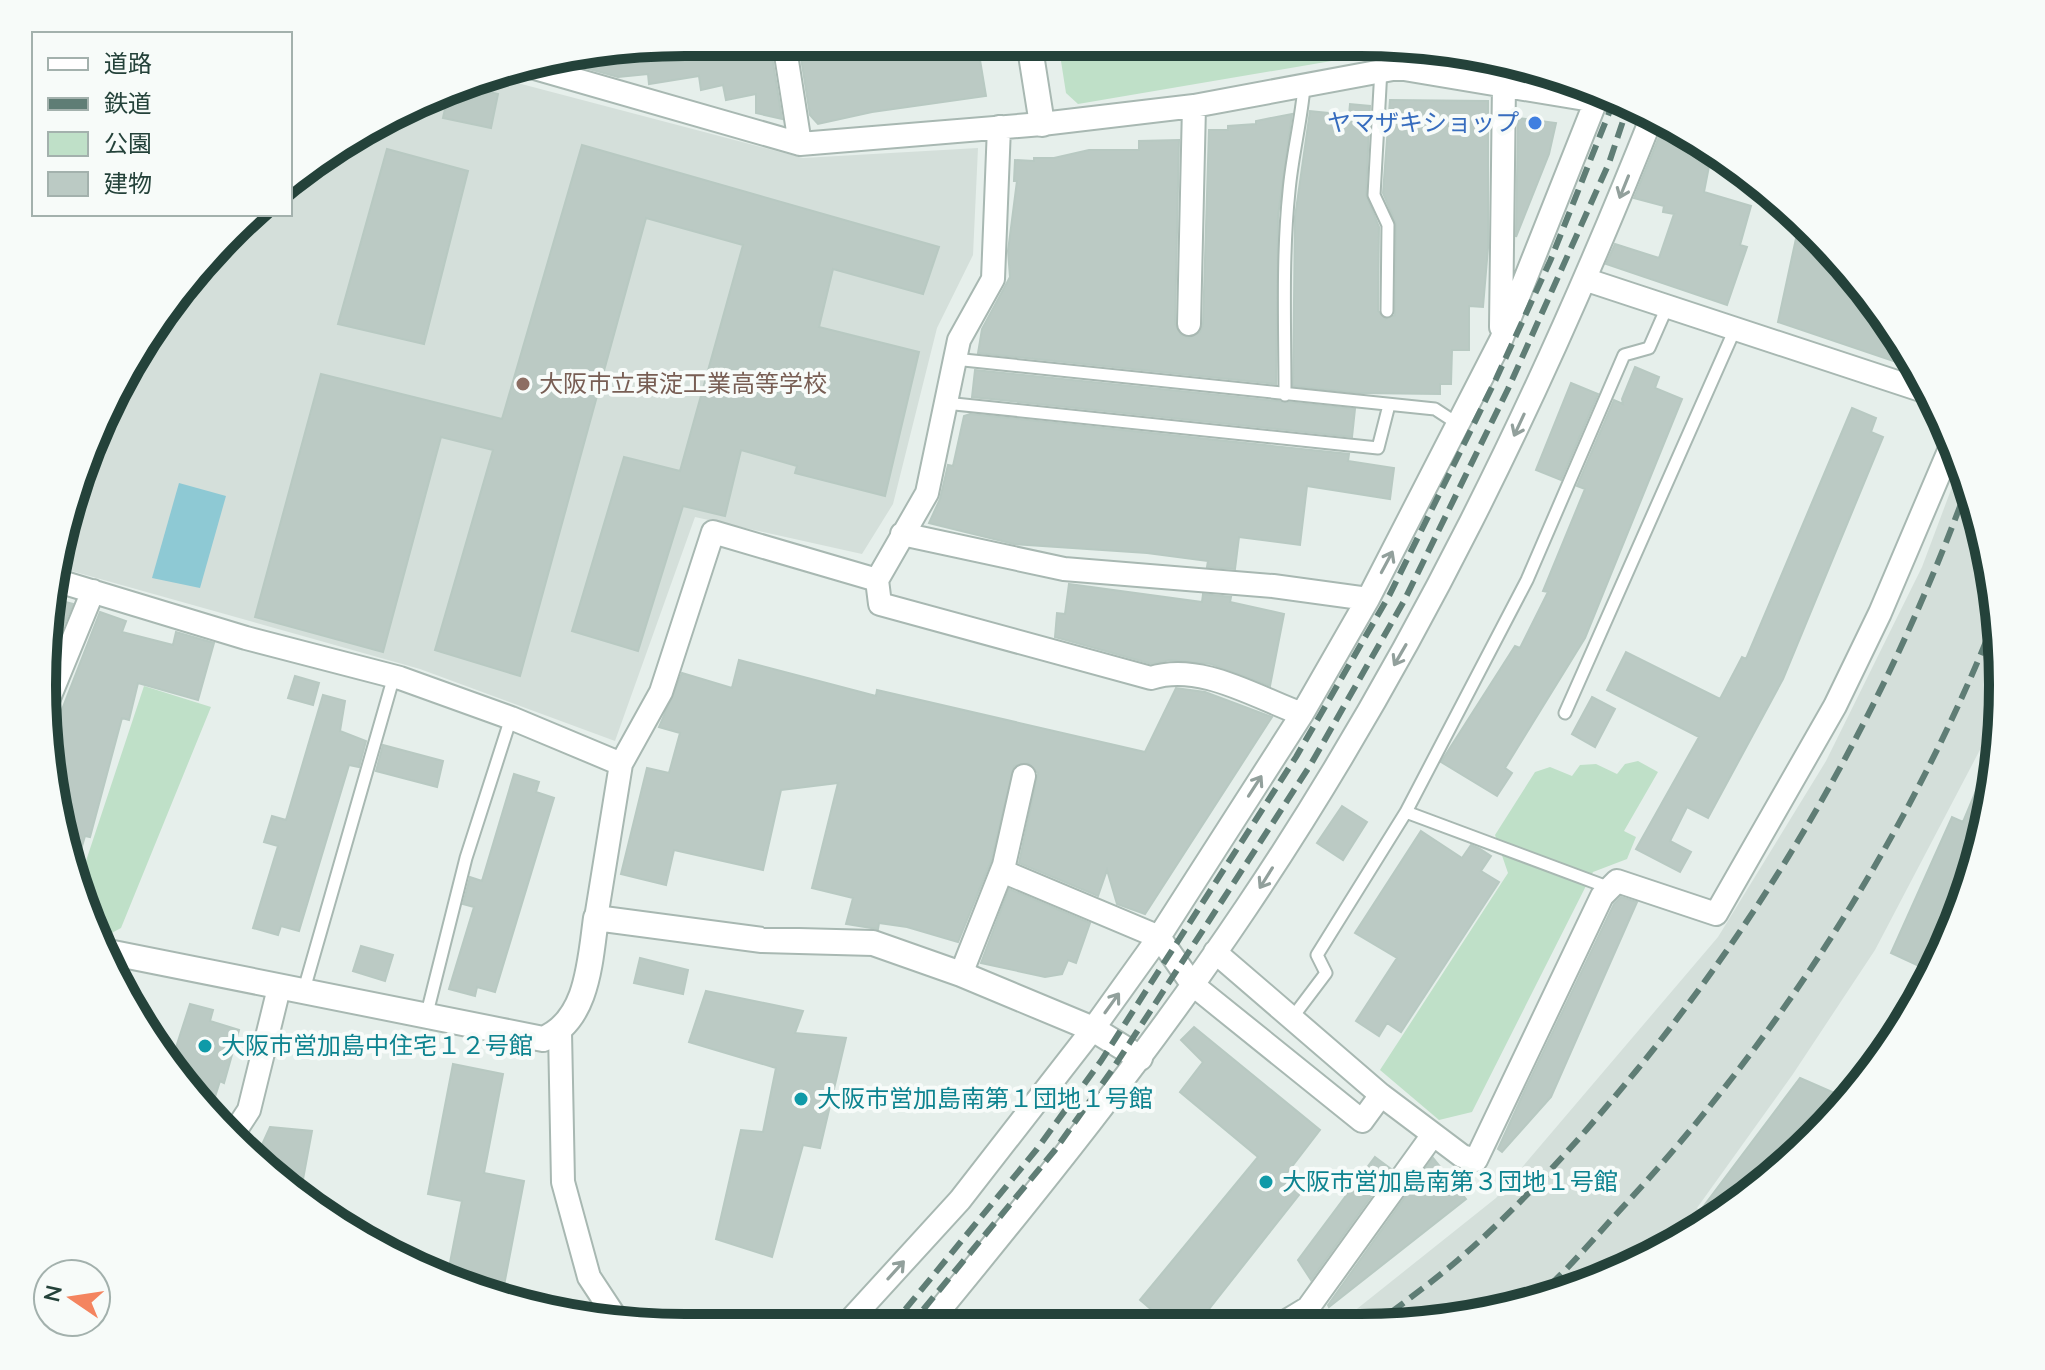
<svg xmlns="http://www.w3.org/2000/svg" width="2045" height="1370" font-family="'Nunito Sans','Noto Sans JP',sans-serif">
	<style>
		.built { fill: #d4dfda }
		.green { fill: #bfe0c8 }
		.water { fill: #8ec9d4 }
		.building { fill: #bbcac4; stroke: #b8c9c2; stroke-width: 2 }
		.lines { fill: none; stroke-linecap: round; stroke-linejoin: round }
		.service-casing { stroke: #a8b8b2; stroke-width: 15 }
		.minor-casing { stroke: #a8b8b2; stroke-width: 26 }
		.tertiary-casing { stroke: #a8b8b2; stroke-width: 28 }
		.service { stroke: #fff; stroke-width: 11 }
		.minor { stroke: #fff; stroke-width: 22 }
		.tertiary { stroke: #fff; stroke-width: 24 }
		.rail { stroke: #5f7d75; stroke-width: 6; stroke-dasharray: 16 8; stroke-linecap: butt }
		.oneway { stroke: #92a09c }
		.shop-dot { fill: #3f7fe0; stroke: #f7fbf9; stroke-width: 3 }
		.education-dot { fill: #8d6e63; stroke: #f7fbf9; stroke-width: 3 }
		.culture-dot { fill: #0f9aa8; stroke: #f7fbf9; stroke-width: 3 }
		.labels { text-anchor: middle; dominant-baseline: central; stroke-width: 8; stroke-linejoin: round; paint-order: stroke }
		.shop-label { font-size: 24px; fill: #366cbe; stroke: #f7fbf9; text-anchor: end }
		.education-label { font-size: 24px; fill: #785e54; stroke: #f7fbf9; text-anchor: start }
		.culture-label { font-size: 24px; fill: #0d838f; stroke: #f7fbf9; text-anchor: start }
		.rim { fill: none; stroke: #24423a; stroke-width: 10 }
	</style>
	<rect width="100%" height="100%" fill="#e6efeb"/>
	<path class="built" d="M 487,75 L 803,158 L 978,148 L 973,255 L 937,328 L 893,504 L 862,554 L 695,517 L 615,741 L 420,669 L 61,568 L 91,439 L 175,293 L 260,214 L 290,214 L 290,186 L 327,151 Z
		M 1961,463 L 1991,559 L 2002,695 L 1983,744 L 1875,950 L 1793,1074 L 1697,1208 L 1714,1221 L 1606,1279 L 1486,1316 L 1333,1328 L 1496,1198 L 1718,937 L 1826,761 L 1922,567 Z"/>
	<path class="green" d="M 1058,42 L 1360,42 L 1488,55 L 1481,60 L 1390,51 L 1078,104 L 1066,93 Z
		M 144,686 L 211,707 L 121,928 L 104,937 L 80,879 Z
		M 1638,761 L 1658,772 L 1624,831 L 1636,837 L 1627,859 L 1593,872 L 1472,1112 L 1439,1120 L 1380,1070 L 1508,873 L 1495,835 L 1535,772 L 1550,767 L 1572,776 L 1580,765 L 1596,764 L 1617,774 L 1625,764 Z"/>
	<path class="water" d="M 179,483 L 226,496 L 200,588 L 152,578 Z"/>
	<path class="building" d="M 685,42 L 764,42 L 766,51 L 771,50 L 782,119 L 756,113 L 756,94 L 726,100 L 723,85 L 701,90 L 699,76 L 649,84 L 648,74 L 618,77 L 564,62 Z
		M 814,42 L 977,42 L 986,96 L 872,112 L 818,124 L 810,115 L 799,45 Z
		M 460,85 L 498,94 L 491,128 L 443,118 L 449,91 Z
		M 1390,100 L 1488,101 L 1488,248 L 1483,307 L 1469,306 L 1469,350 L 1452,350 L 1451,384 L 1440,384 L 1440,394 L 1359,393 L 1293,386 L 1295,217 L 1310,111 L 1349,115 L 1350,104 L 1370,106 L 1366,195 L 1379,227 L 1378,311 L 1386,319 L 1395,315 L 1396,224 L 1383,193 Z
		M 1292,114 L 1278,216 L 1276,384 L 978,353 L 982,329 L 1010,277 L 1008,251 L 1017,181 L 1014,181 L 1015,160 L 1034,161 L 1034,158 L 1054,158 L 1089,150 L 1139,150 L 1139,141 L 1179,140 L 1175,324 L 1181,335 L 1189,338 L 1200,332 L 1203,324 L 1209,130 L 1228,130 L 1228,126 L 1256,124 L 1256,121 Z
		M 1518,118 L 1556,123 L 1549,154 L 1516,237 Z
		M 1678,132 L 1711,156 L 1704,192 L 1751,206 L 1740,245 L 1747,247 L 1727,305 L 1606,264 L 1615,244 L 1659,258 L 1674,214 L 1663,212 L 1664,206 L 1634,198 L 1659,137 L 1677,141 Z
		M 582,145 L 939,247 L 923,294 L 833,269 L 819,327 L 919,352 L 885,496 L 795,473 L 797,466 L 741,450 L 725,516 L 683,506 L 638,651 L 572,631 L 624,457 L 680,471 L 743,245 L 646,218 L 520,676 L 435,650 L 493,450 L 441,437 L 383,652 L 255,617 L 321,374 L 502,419 Z
		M 387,149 L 468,171 L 424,344 L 338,324 Z
		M 1800,220 L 1814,230 L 1894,327 L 1917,369 L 1778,322 Z
		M 1635,367 L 1659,377 L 1655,388 L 1682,399 L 1585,638 L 1505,768 L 1512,773 L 1497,796 L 1441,762 L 1515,646 L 1520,648 L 1548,592 L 1543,591 L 1585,489 L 1577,486 L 1614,400 L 1623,404 L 1622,399 Z
		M 975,370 L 1355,409 L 1352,437 L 972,397 Z
		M 1571,383 L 1598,394 L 1561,480 L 1536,470 Z
		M 1852,408 L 1876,418 L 1871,432 L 1883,437 L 1783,679 L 1708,818 L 1687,807 L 1670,841 L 1691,852 L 1680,872 L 1636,849 L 1699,737 L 1607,690 L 1626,652 L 1720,699 L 1742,657 L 1746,659 Z
		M 970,414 L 1349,454 L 1348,461 L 1394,468 L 1390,499 L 1307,486 L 1300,545 L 1239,537 L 1235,569 L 1207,567 L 1208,561 L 1147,553 L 1014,544 L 929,523 L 940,499 L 948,465 L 953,466 L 964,416 Z
		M 1069,584 L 1202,602 L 1203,594 L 1231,597 L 1230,602 L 1284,614 L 1270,686 L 1211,664 L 1170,660 L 1152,664 L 1055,637 L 1057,613 L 1065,614 Z
		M 54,599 L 73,604 L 50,658 L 44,657 L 43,642 Z
		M 100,612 L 126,621 L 122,632 L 173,645 L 176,632 L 214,643 L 198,700 L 138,683 L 129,720 L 122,718 L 90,837 L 85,836 L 76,867 L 54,811 L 48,717 L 61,712 Z
		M 739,660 L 876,696 L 877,690 L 1145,752 L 1176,688 L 1205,692 L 1272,717 L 1145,914 L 1117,904 L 1107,870 L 1098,896 L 1019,863 L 1038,773 L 1028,763 L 1014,766 L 991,861 L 958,942 L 907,927 L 879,923 L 878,929 L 846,924 L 853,898 L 812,888 L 838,783 L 781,790 L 763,870 L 674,850 L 666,885 L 621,874 L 647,768 L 669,773 L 680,733 L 659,727 L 682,673 L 732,688 Z
		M 295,676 L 319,683 L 313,705 L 288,698 Z
		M 323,695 L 345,701 L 340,731 L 366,741 L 359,767 L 349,765 L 299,931 L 281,926 L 278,935 L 253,928 L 278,846 L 264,842 L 272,816 L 286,820 Z
		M 1592,697 L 1615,709 L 1595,747 L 1572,734 Z
		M 383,745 L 443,761 L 437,787 L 376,771 Z
		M 1991,755 L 1996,756 L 1991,810 L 1939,921 L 1955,929 L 1932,972 L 1891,953 L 1952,817 L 1963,822 Z
		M 514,774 L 539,782 L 536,792 L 554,798 L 495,992 L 477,987 L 475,996 L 449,989 L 474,907 L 463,904 L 470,877 L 482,881 Z
		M 1342,806 L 1367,822 L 1343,860 L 1317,843 Z
		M 1421,831 L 1462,858 L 1471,845 L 1480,849 L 1491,856 L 1481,871 L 1499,882 L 1401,1032 L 1387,1023 L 1379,1036 L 1356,1021 L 1397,958 L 1355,933 Z
		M 1009,889 L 1090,923 L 1076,963 L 1068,960 L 1062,974 L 1045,977 L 981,963 Z
		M 1621,897 L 1637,902 L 1551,1097 L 1502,1152 L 1498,1149 L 1525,1090 L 1614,904 Z
		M 361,946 L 393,955 L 385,981 L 353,971 Z
		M 640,958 L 688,970 L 683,994 L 634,983 Z
		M 706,991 L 803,1011 L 795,1033 L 846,1038 L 820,1148 L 803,1145 L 772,1257 L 716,1239 L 741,1130 L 763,1132 L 776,1068 L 689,1042 Z
		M 190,1004 L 213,1010 L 210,1021 L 239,1030 L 224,1083 L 220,1081 L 210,1113 L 171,1063 Z
		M 1194,1027 L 1320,1130 L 1287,1173 L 1299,1189 L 1299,1195 L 1194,1328 L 1148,1328 L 1160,1317 L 1140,1300 L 1258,1157 L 1180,1092 L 1203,1062 L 1181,1040 Z
		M 453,1064 L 503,1074 L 484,1173 L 524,1181 L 502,1296 L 447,1278 L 462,1201 L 428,1194 Z
		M 1800,1078 L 1848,1099 L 1815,1139 L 1718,1219 L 1703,1207 Z
		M 270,1127 L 312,1131 L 301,1190 L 256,1158 Z
		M 1375,1157 L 1391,1169 L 1311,1280 L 1298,1260 Z
		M 1433,1158 L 1466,1199 L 1329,1307 L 1328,1305 Z"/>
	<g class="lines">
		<g class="service-casing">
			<path id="service" d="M 1381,69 L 1374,195 L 1388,225 L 1387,311
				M 954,359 L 1435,409 L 1458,424
				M 1285,395 C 1285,327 1282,258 1289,191 C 1292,156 1301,122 1304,87
				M 945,403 L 1378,448 L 1389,405
				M 1565,713 L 1735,329
				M 1406,812 L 1527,580 L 1624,355 L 1649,348 L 1667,307
				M 303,993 L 394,676
				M 426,1017 L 466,858 L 511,718
				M 1292,1018 L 1326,973 L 1317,955 L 1406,812 L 1610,888"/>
		</g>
		<g class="minor-casing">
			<path id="minor" d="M 784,42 L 800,144
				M 1500,59 L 1504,84 L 1501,327
				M 531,67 L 800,144 L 1042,124 L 1194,106 L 1398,68 L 1597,101 L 1615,98
				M 1587,280 L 1930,393
				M 1189,324 L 1194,106
				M 902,534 L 1064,569 L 1273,586 L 1368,599
				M 877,580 L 880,604 L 1151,678 C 1200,662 1255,697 1302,714
				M 58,581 L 246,638 L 400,678 L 511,718 L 621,764
				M 47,703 L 93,591
				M 1002,871 L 1159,937 L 1192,984 L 1362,1121 L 1381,1095
				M 596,918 L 621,764 L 661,692 L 713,532 L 877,580 L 927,493 L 959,340 L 993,279 L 999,127
				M 1215,952 L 1381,1095 L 1462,1156 L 1476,1160 L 1602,896 L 1617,881 L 1716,914 L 1835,706 L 1880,613 L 1954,439
				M 961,974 L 1004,865 L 1024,776
				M 560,1032 L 563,1182 L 589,1277 L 618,1321
				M 230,1139 L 249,1110 L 279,988
				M 843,1328 L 960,1200 L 1093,1029 L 1159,937 L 1302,714 L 1368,599 L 1501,340 L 1599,93
				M 925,1328 C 1037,1192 1148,1054 1246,908 C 1413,660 1543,391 1653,114
				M 1275,1328 L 1308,1308 L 1432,1136"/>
		</g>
		<g class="tertiary-casing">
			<path id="tertiary" d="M 1029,42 L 1042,124
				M 108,952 L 543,1039 C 588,1021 590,961 596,918 L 762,940 L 873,943 L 961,974 L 1093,1029 L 1140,1058"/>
		</g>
		<use href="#service" class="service"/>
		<use href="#minor" class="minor"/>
		<use href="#tertiary" class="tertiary"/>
		<path class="rail" d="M 1532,1301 C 1565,1274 1592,1240 1621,1209 C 1779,1039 1910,834 1996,617
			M 1372,1327 C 1400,1305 1430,1284 1458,1260 C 1523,1204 1581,1138 1636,1071 C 1780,894 1889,700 1968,485
			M 890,1328 L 1037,1149 L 1101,1061 L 1296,757 L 1390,594 L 1496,379 L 1551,259 L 1615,98
			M 908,1328 L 1055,1150 L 1112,1070 L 1311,764 L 1404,601 L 1508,389 L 1609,163 L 1629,103"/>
	</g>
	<defs><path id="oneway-shaft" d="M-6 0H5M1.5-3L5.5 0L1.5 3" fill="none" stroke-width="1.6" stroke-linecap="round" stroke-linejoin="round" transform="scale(2)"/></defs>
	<g class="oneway">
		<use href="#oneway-shaft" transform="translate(1624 187) rotate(112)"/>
		<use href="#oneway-shaft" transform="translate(1519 425) rotate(115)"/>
		<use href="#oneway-shaft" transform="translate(1387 562) rotate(-62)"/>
		<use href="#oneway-shaft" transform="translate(1400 655) rotate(120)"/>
		<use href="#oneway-shaft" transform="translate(1255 786) rotate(-57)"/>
		<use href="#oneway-shaft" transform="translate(1266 878) rotate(122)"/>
		<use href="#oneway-shaft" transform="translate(1112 1003) rotate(-54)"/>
		<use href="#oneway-shaft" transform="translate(896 1270) rotate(-48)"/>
	</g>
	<circle class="shop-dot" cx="1535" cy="123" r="8"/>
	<circle class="education-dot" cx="523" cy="384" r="8"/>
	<g class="culture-dot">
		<circle cx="205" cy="1046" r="8"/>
		<circle cx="801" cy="1099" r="8"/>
		<circle cx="1266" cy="1182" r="8"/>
	</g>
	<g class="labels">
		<g class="shop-label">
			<text x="1519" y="123">ヤマザキショップ</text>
		</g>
		<g class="education-label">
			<text x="539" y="384">大阪市立東淀工業高等学校</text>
		</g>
		<g class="culture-label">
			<text x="221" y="1046">大阪市営加島中住宅１２号館</text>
			<text x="817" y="1099">大阪市営加島南第１団地１号館</text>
			<text x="1282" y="1182">大阪市営加島南第３団地１号館</text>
		</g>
	</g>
	<path d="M0 0H2045V1370H0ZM685 56H1360A629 629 0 0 1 1989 685V685A629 629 0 0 1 1360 1314H685A629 629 0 0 1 56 685V685A629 629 0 0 1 685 56Z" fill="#f7fbf9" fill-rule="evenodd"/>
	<path class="rim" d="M685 56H1360A629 629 0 0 1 1989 685V685A629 629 0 0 1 1360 1314H685A629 629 0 0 1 56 685V685A629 629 0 0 1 685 56Z"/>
	<rect x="32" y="32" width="260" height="184" fill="#f7fbf9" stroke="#a3b1ad" stroke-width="2"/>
	<rect x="48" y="58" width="40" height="12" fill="#ffffff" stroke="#a3b1ad" stroke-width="2"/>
	<text x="104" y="72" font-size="24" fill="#24423a">道路</text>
	<rect x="48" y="98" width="40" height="12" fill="#5f7d75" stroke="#a3b1ad" stroke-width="2"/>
	<text x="104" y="112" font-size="24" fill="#24423a">鉄道</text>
	<rect x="48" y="132" width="40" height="24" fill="#bfe0c8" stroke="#a3b1ad" stroke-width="2"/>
	<text x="104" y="152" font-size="24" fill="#24423a">公園</text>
	<rect x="48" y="172" width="40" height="24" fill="#bbcac4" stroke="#a3b1ad" stroke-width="2"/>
	<text x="104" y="192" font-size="24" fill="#24423a">建物</text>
	<g transform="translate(72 1298) rotate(283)"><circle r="38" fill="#f7fbf9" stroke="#a3b1ad" stroke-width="2"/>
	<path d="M0-6L14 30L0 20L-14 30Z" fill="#f4845f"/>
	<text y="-12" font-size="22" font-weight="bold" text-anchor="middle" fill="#24423a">N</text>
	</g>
</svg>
